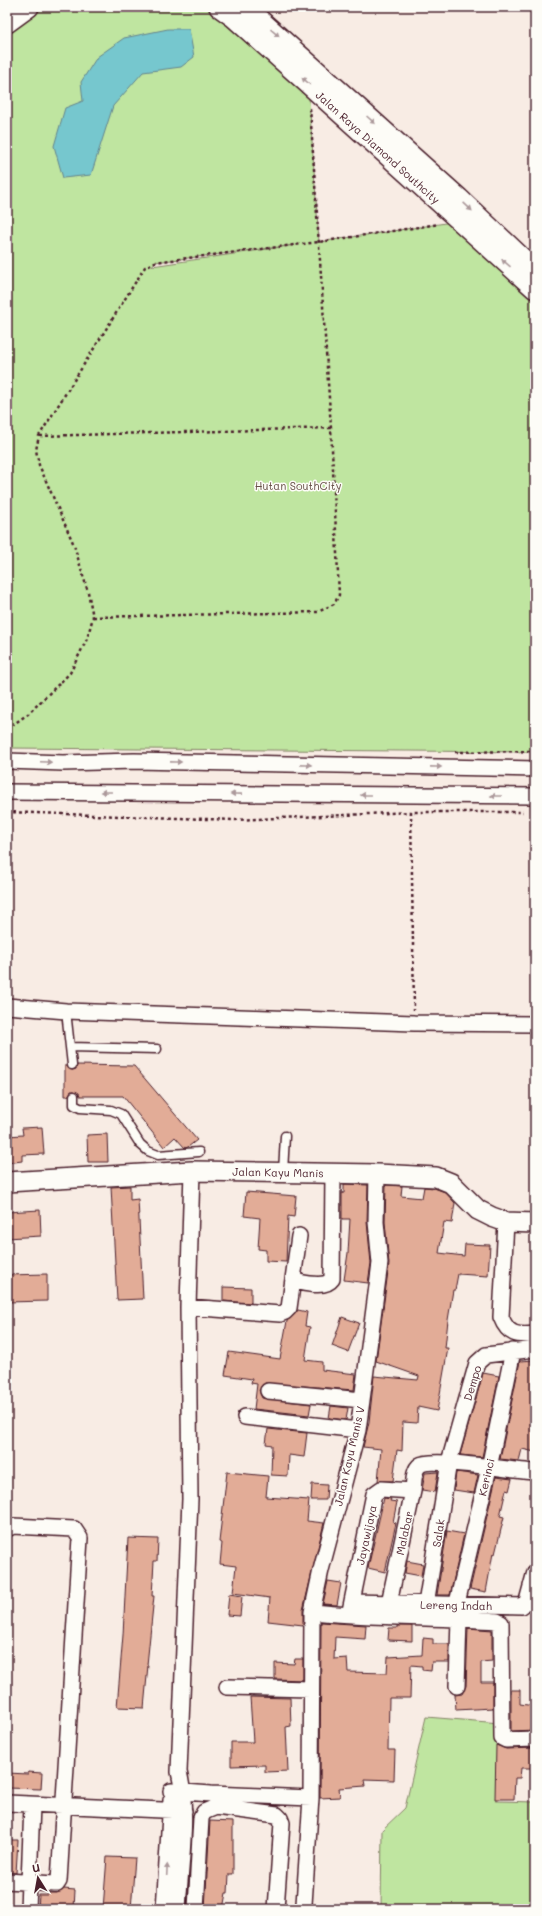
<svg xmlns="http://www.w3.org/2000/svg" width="542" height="1916" font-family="Mali,sans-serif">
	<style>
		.green { fill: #bfe5a0; stroke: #848266; fill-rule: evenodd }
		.water { fill: #76c7ce; stroke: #64848d }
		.building { fill: #e2ac97; stroke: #4a1f2b }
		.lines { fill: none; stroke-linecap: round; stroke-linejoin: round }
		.service-casing { stroke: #4a1f2b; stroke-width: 11 }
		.minor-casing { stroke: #4a1f2b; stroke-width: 18 }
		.tertiary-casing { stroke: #4a1f2b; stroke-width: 22 }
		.path { stroke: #4a1f2b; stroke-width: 2.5; stroke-dasharray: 3 3; stroke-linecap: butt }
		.service { stroke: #fdfcf7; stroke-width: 8 }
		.minor { stroke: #fdfcf7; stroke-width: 15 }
		.tertiary { stroke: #fdfcf7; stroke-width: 19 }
		.oneway { fill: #ac999b }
		.labels { text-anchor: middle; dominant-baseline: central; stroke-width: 3; stroke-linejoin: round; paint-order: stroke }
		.street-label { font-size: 11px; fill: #4a1f2b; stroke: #fdfcf7 }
		.park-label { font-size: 11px; fill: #675048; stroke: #fdfcf7 }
	</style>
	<rect width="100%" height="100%" fill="#f8ece4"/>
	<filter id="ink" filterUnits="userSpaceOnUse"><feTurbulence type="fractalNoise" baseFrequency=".025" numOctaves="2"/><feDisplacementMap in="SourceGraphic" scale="8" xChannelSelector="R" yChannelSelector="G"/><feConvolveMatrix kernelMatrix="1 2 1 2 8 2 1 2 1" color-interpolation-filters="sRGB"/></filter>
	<g filter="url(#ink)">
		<path class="green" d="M 34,7 L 217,7 L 308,84 L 319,242 L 459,221 L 535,289 L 535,752 L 7,748 L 7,23 ZM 295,245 L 152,266 L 155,262 Z
			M 426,1717 L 500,1723 L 496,1801 L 535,1802 L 535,1909 L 381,1909 L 382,1830 L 405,1808 Z"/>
		<path class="water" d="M 168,29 L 189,29 L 194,57 L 181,67 L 143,72 L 113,106 L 91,175 L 63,178 L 54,146 L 65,108 L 83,101 L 81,82 L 97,57 L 124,38 Z"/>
		<path class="building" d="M 65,1065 L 72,1070 L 76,1069 L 77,1065 L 134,1066 L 197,1140 L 188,1147 L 185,1148 L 175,1137 L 164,1147 L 123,1096 L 80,1096 L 79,1093 L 74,1091 L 71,1091 L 68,1096 L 65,1096 Z
			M 42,1127 L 44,1154 L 22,1155 L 22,1161 L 7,1163 L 7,1136 L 23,1135 L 22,1128 Z
			M 107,1134 L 108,1162 L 88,1162 L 87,1135 Z
			M 344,1184 L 368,1185 L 367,1222 L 371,1263 L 368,1283 L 344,1280 L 348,1253 L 350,1219 L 342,1219 L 342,1193 L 344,1193 Z
			M 386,1185 L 402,1186 L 401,1196 L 422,1198 L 424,1187 L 434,1188 L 445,1192 L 455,1203 L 452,1223 L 444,1222 L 439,1253 L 464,1256 L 465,1244 L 490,1245 L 488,1276 L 458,1274 L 455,1290 L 453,1290 L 448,1320 L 445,1348 L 448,1348 L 437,1411 L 418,1407 L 417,1423 L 403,1422 L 402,1451 L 397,1450 L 393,1481 L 378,1481 L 381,1449 L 363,1447 L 369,1422 L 374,1376 L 418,1380 L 419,1376 L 376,1361 L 389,1264 L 385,1222 Z
			M 130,1186 L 130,1200 L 138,1199 L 143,1299 L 117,1300 L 111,1187 Z
			M 246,1192 L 296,1196 L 294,1217 L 288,1216 L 286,1262 L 266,1261 L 266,1250 L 258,1249 L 260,1218 L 244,1216 Z
			M 40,1210 L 41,1236 L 7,1238 L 7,1212 Z
			M 47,1274 L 47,1301 L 7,1302 L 7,1275 Z
			M 223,1287 L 251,1288 L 251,1303 L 223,1301 Z
			M 298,1310 L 307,1312 L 305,1326 L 310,1327 L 305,1360 L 322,1362 L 322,1370 L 356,1374 L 354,1390 L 265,1383 L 259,1390 L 262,1398 L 311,1404 L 309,1415 L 254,1409 L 257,1384 L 251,1383 L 252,1379 L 225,1375 L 229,1352 L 280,1359 L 287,1321 L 295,1314 Z
			M 342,1317 L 359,1323 L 348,1352 L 332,1346 Z
			M 535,1360 L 535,1452 L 522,1449 L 519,1461 L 500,1459 L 520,1361 Z
			M 483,1373 L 499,1376 L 482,1457 L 460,1455 Z
			M 331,1406 L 348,1408 L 346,1420 L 329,1418 Z
			M 268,1429 L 307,1433 L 304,1457 L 289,1455 L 288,1476 L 271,1475 L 272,1445 L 266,1444 Z
			M 227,1472 L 268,1476 L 266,1497 L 309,1500 L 307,1521 L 324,1523 L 303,1610 L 303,1625 L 268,1621 L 270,1598 L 233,1593 L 236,1566 L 220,1564 L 222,1543 L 219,1542 Z
			M 438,1472 L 435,1492 L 422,1490 L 425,1473 Z
			M 456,1472 L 478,1475 L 474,1493 L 454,1490 Z
			M 496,1477 L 512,1479 L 509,1491 L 506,1490 L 500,1516 L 504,1517 L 495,1554 L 493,1553 L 486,1592 L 470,1589 Z
			M 312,1484 L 327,1485 L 326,1500 L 311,1500 Z
			M 384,1498 L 391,1499 L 390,1501 L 397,1502 L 393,1522 L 396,1523 L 385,1572 L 368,1568 Z
			M 447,1531 L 464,1534 L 450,1595 L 437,1595 Z
			M 128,1538 L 158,1539 L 157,1561 L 154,1561 L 152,1596 L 154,1596 L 147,1665 L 148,1665 L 144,1708 L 117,1707 L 123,1635 Z
			M 407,1561 L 423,1564 L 421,1576 L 405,1573 Z
			M 328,1581 L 341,1583 L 337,1605 L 323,1604 Z
			M 229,1594 L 242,1596 L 240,1616 L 227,1615 Z
			M 321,1622 L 366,1625 L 365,1639 L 335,1637 L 334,1659 L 347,1658 L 348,1672 L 387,1673 L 388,1657 L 422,1655 L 423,1638 L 433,1639 L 433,1644 L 449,1644 L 449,1662 L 432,1662 L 431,1671 L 422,1670 L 422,1666 L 411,1665 L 410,1698 L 389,1698 L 388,1750 L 395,1750 L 394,1780 L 364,1779 L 365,1786 L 339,1788 L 340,1797 L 320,1798 Z
			M 397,1626 L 412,1626 L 412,1641 L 388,1640 L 389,1628 L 397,1628 Z
			M 468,1628 L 492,1630 L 492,1661 L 481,1662 L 481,1682 L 493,1682 L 493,1708 L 456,1710 L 455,1695 L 462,1694 L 466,1686 Z
			M 295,1659 L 303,1659 L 303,1680 L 275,1679 L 275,1663 L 294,1664 Z
			M 511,1690 L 520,1690 L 520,1704 L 535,1706 L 535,1730 L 511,1731 Z
			M 250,1697 L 290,1698 L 291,1726 L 286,1727 L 288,1771 L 265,1772 L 265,1765 L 231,1766 L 231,1742 L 253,1742 Z
			M 496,1745 L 506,1749 L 535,1748 L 535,1768 L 521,1768 L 520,1778 L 515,1778 L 514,1799 L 495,1799 Z
			M 28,1772 L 42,1773 L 41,1789 L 7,1788 L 7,1773 L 28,1774 Z
			M 210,1821 L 233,1822 L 233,1874 L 229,1874 L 228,1893 L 226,1893 L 223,1909 L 205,1909 Z
			M 7,1840 L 18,1840 L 16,1873 L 7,1872 Z
			M 107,1857 L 135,1858 L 131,1909 L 103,1909 Z
			M 64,1889 L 75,1890 L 74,1909 L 38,1909 L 39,1895 L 48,1895 L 48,1893 L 57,1893 Z"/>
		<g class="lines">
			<g class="service-casing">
				<path id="service" d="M 66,1011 L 72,1065
					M 70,1047 L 157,1049
					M 74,1096 L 74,1105 L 80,1108 L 111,1110 L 121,1114 L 140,1144 L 148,1151 L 158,1155 L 199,1152
					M 283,1172 L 285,1136"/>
			</g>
			<g class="minor-casing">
				<path id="minor" d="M 7,761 L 63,763 L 134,761 L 535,769
					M 7,792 L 535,796
					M 7,1006 L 66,1011 L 414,1023 L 535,1024
					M 506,1222 L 501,1317 C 508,1335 517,1336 535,1334
					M 293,1281 C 305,1283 325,1289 332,1279 L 333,1173
					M 188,1307 L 280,1314 L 285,1312 L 289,1308 L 299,1236
					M 268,1391 L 362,1400
					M 245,1417 L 358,1430
					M 7,1529 L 13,1526 L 74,1529 L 80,1538 L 59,1881 L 57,1884 L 54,1884 L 7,1881
					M 352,1602 L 522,1606 L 527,1601 L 535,1572
					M 389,1603 L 413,1491 C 414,1483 413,1470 420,1465 C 431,1457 516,1471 535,1472
					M 457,1603 L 489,1468 L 513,1351
					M 426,1604 L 449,1462 L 477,1363 L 486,1355 L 535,1349
					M 350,1611 L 374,1494 L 381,1489 L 413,1491
					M 312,1612 C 373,1618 436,1617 497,1621 L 501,1623 L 502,1738 L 506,1740 L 535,1739
					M 457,1686 L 459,1618
					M 227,1687 L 310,1689
					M 171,1791 L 211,1794 L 311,1798
					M 7,1803 L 184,1811
					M 304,1904 L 311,1798 L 312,1612 L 321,1570 L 358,1430 L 362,1400 L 380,1263 L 376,1222 L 377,1174
					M 28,1909 L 32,1805
					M 164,1909 L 171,1800
					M 178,1909 C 180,1868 189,1812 179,1772 L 190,1499 L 188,1307 L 192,1171
					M 196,1909 L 201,1818 L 204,1812 L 216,1807 L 277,1815 L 280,1818 L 282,1823 L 276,1909"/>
			</g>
			<g class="tertiary-casing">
				<path id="tertiary" d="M 219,7 L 233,17 L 308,84 L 535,289
					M 246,7 L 459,198 L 535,270
					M 7,23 L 29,7
					M 7,1182 L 192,1171 L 377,1174 L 436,1177 L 451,1183 L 478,1210 L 492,1217 L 506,1222 L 535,1223"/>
			</g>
			<path class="path" d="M 40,436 L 331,428
				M 93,617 L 318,612 L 334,604 L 339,595 L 331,428 L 310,108
				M 7,729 L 28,714 L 70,673 L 87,639 L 93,617 L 88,592 L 74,545 L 39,465 L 36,450 L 39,436 L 145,267 L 155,262 L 319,242 L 439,224
				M 455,752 L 535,751
				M 411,811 L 414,1010
				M 7,812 L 235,820 L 411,812 L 523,812"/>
			<use href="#service" class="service"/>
			<use href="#minor" class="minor"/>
			<use href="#tertiary" class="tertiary"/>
		</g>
		<defs><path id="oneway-solid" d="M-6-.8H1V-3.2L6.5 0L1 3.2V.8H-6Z"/></defs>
		<g class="oneway">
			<use href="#oneway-solid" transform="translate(275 33) rotate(41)"/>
			<use href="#oneway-solid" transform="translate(306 81) rotate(-138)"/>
			<use href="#oneway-solid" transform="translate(371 120) rotate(42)"/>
			<use href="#oneway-solid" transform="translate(468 207) rotate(43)"/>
			<use href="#oneway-solid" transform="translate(506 263) rotate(-139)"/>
			<use href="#oneway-solid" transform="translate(46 762) rotate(2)"/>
			<use href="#oneway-solid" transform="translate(176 762) rotate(1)"/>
			<use href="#oneway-solid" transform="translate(306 765) rotate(1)"/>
			<use href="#oneway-solid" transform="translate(436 767) rotate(1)"/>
			<use href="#oneway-solid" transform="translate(106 792) rotate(-180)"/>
			<use href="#oneway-solid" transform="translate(236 794) rotate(-179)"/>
			<use href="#oneway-solid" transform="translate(366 795) rotate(-180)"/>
			<use href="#oneway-solid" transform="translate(496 796) rotate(180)"/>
			<use href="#oneway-solid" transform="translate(167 1870) rotate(-87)"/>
		</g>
	</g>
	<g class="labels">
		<g class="street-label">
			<text transform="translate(378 147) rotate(42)">Jalan Raya Diamond Southcity</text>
			<text transform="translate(278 1172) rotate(1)">Jalan Kayu Manis</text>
			<text transform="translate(472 1383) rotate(-73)">Dempo</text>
			<text transform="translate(349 1456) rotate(-77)">Jalan Kayu Manis V</text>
			<text transform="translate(486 1477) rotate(-77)">Kerinci</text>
			<text transform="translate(404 1533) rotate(-78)">Malabar</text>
			<text transform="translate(438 1533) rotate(-81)">Salak</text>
			<text transform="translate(366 1535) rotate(-78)">Jayawijaya</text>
			<text transform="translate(456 1605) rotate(1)">Lereng Indah</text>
		</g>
		<g class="park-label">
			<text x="298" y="485">Hutan SouthCity</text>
		</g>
	</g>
	<rect width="542" height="1916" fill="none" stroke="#fdfcf7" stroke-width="24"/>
	<rect x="12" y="12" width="518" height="1892" fill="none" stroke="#4a1f2b" stroke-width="1.5" filter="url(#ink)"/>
	<g transform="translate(38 1878) rotate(349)" stroke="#fdfcf7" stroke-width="3" paint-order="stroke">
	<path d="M0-3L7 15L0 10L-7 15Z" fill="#4a1f2b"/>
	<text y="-6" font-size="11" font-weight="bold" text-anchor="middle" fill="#4a1f2b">U</text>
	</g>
</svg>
